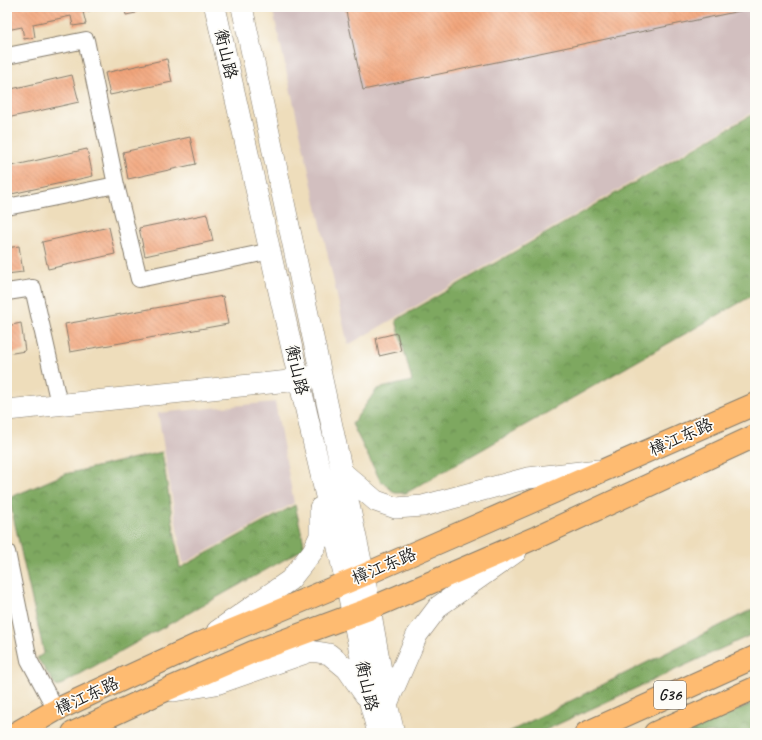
<svg xmlns="http://www.w3.org/2000/svg" width="762" height="740" font-family="Caveat,'LXGW WenKai TC',sans-serif">
	<style>
		.industrial { fill: #d2bfbf }
		.forest { fill: url(#forest-crowns); stroke: #4d623e }
		.building { fill: url(#building-back-hatch) }
		.lines { fill: none; stroke-linecap: round; stroke-linejoin: round }
		.minor-casing { stroke: #857c6c; stroke-width: 18 }
		.tertiary-casing { stroke: #857c6c; stroke-width: 22 }
		.primary-casing { stroke: #857c6c; stroke-width: 24 }
		.motorway-casing { stroke: #857c6c; stroke-width: 24 }
		.minor { stroke: #fff; stroke-width: 16 }
		.tertiary { stroke: #fff; stroke-width: 21 }
		.primary { stroke: #febb71; stroke-width: 22 }
		.motorway { stroke: #febb71; stroke-width: 22 }
		.labels { text-anchor: middle; dominant-baseline: central; stroke-width: 3.5; stroke-linejoin: round; paint-order: stroke }
		.shield { fill: #fdfcf7; stroke: #605f5e; stroke-width: 1 }
		.shield-label { font-size: 16px; font-weight: bold; fill: #1c1c1c }
		.street-label { font-size: 17px; fill: #1c1c1c; stroke: #fdfcf7 }
	</style>
	<defs>
		<pattern id="forest-crowns" width="20" height="18" patternUnits="userSpaceOnUse"><rect width="20" height="18" fill="#7ea860"/><path d="M2 6a3 3 0 1 1 6 0M12 15a3 3 0 1 1 6 0" fill="none" stroke="#66884e"/></pattern>
		<pattern id="building-back-hatch" width="6" height="6" patternUnits="userSpaceOnUse"><rect width="6" height="6" fill="#f2a57c"/><path d="M-1 5l2 2M0 0l6 6M5-1l2 2" fill="none" stroke="#cf8d6b"/></pattern>
	</defs>
	<rect width="100%" height="100%" fill="#fdfcf7"/>
	<filter id="ink" filterUnits="userSpaceOnUse"><feTurbulence type="fractalNoise" baseFrequency=".025" numOctaves="2"/><feDisplacementMap in="SourceGraphic" scale="8" xChannelSelector="R" yChannelSelector="G"/><feConvolveMatrix kernelMatrix="1 2 1 2 8 2 1 2 1" color-interpolation-filters="sRGB"/></filter>
	<filter id="wash" filterUnits="userSpaceOnUse"><feTurbulence type="fractalNoise" baseFrequency=".012" numOctaves="4" result="noise"/><feDisplacementMap in="SourceGraphic" scale="16" xChannelSelector="R" yChannelSelector="G"/><feGaussianBlur stdDeviation="0.9" result="paint"/><feColorMatrix in="noise" values="0 0 0 0 0 0 0 0 0 0 0 0 0 0 0 0 0 1.4 0 .05"/><feComposite in="paint" operator="in"/></filter>
	<g filter="url(#wash)">
		<rect width="100%" height="100%" fill="#edb"/>
		<path class="industrial" d="M 272,7 L 755,7 L 755,111 L 348,345 Z
			M 275,402 L 294,503 L 183,564 L 158,413 Z"/>
		<path class="forest" d="M 755,113 L 755,294 L 406,493 L 395,493 L 380,480 L 352,424 L 377,389 L 412,381 L 396,320 Z
			M 162,452 L 180,568 L 295,505 L 305,548 L 57,687 L 37,658 L 44,653 L 9,498 L 65,474 Z
			M 755,608 L 755,633 L 539,733 L 507,733 Z
			M 755,702 L 755,733 L 687,733 Z"/>
		<g id="blocks">
			<path class="building" d="M 7,7 L 105,7 L 105,8 L 83,12 L 86,24 L 73,26 L 71,16 L 33,24 L 35,37 L 24,39 L 22,27 L 7,30 Z
				M 124,7 L 135,7 L 136,13 L 126,15 Z
				M 345,7 L 754,7 L 754,8 L 363,90 Z
				M 167,59 L 172,82 L 110,95 L 105,73 Z
				M 72,75 L 79,102 L 7,118 L 7,90 Z
				M 190,137 L 196,164 L 128,179 L 123,152 Z
				M 87,149 L 93,176 L 7,195 L 7,167 Z
				M 207,214 L 213,241 L 145,256 L 139,228 Z
				M 109,227 L 115,254 L 48,269 L 42,242 Z
				M 19,246 L 23,272 L 7,274 L 7,248 Z
				M 223,296 L 228,324 L 70,352 L 65,324 Z
				M 21,323 L 25,351 L 7,354 L 7,326 Z
				M 397,333 L 401,351 L 379,356 L 376,338 Z"/>
		</g>
	</g>
	<g filter="url(#ink)">
		<use href="#blocks" fill-opacity="0" stroke="#857c6c" stroke-width="1"/>
		<g class="lines">
			<g class="minor-casing">
				<path id="minor" d="M 7,56 L 86,40 L 116,185 L 7,207
					M 116,185 L 139,279 L 271,251
					M 7,292 L 33,288 L 59,404
					M 7,552 L 29,660 L 56,710"/>
			</g>
			<g class="tertiary-casing">
				<path id="tertiary" d="M 215,7 L 299,380 L 346,582 L 370,703 L 378,733
					M 242,7 L 364,575 L 387,704 L 394,733
					M 7,410 L 299,380 L 312,376
					M 341,471 L 376,501 L 396,508 L 423,506 L 528,478 L 598,470
					M 217,631 L 290,580 L 313,551 L 320,536 L 320,508
					M 174,691 L 216,684 L 311,651 L 329,654 L 347,669 L 365,695
					M 387,704 L 417,635 L 439,606 L 516,552"/>
			</g>
			<g class="primary-casing">
				<path id="primary" d="M 16,733 L 56,710 L 199,644 L 364,575 L 755,404
					M 73,733 L 157,694 L 253,652 L 369,609 L 537,537 L 755,436"/>
			</g>
			<g class="motorway-casing">
				<path id="motorway" d="M 586,733 L 755,657
					M 655,733 L 755,688"/>
			</g>
			<use href="#minor" class="minor"/>
			<use href="#tertiary" class="tertiary"/>
			<use href="#primary" class="primary"/>
			<use href="#motorway" class="motorway"/>
		</g>
	</g>
	<g class="labels">
		<rect class="shield" x="654" y="681" width="32" height="28" rx="3"/>
		<g class="shield-label">
			<text x="670" y="695">G36</text>
		</g>
		<g class="street-label">
			<text transform="translate(226 54) rotate(77)">衡山路</text>
			<text transform="translate(297 370) rotate(77)">衡山路</text>
			<text transform="translate(681 437) rotate(-24)">樟江东路</text>
			<text transform="translate(384 566) rotate(-23)">樟江东路</text>
			<text transform="translate(367 686) rotate(78)">衡山路</text>
			<text transform="translate(87 696) rotate(-25)">樟江东路</text>
		</g>
	</g>
	<rect width="762" height="740" fill="none" stroke="#fdfcf7" stroke-width="24"/>
</svg>
